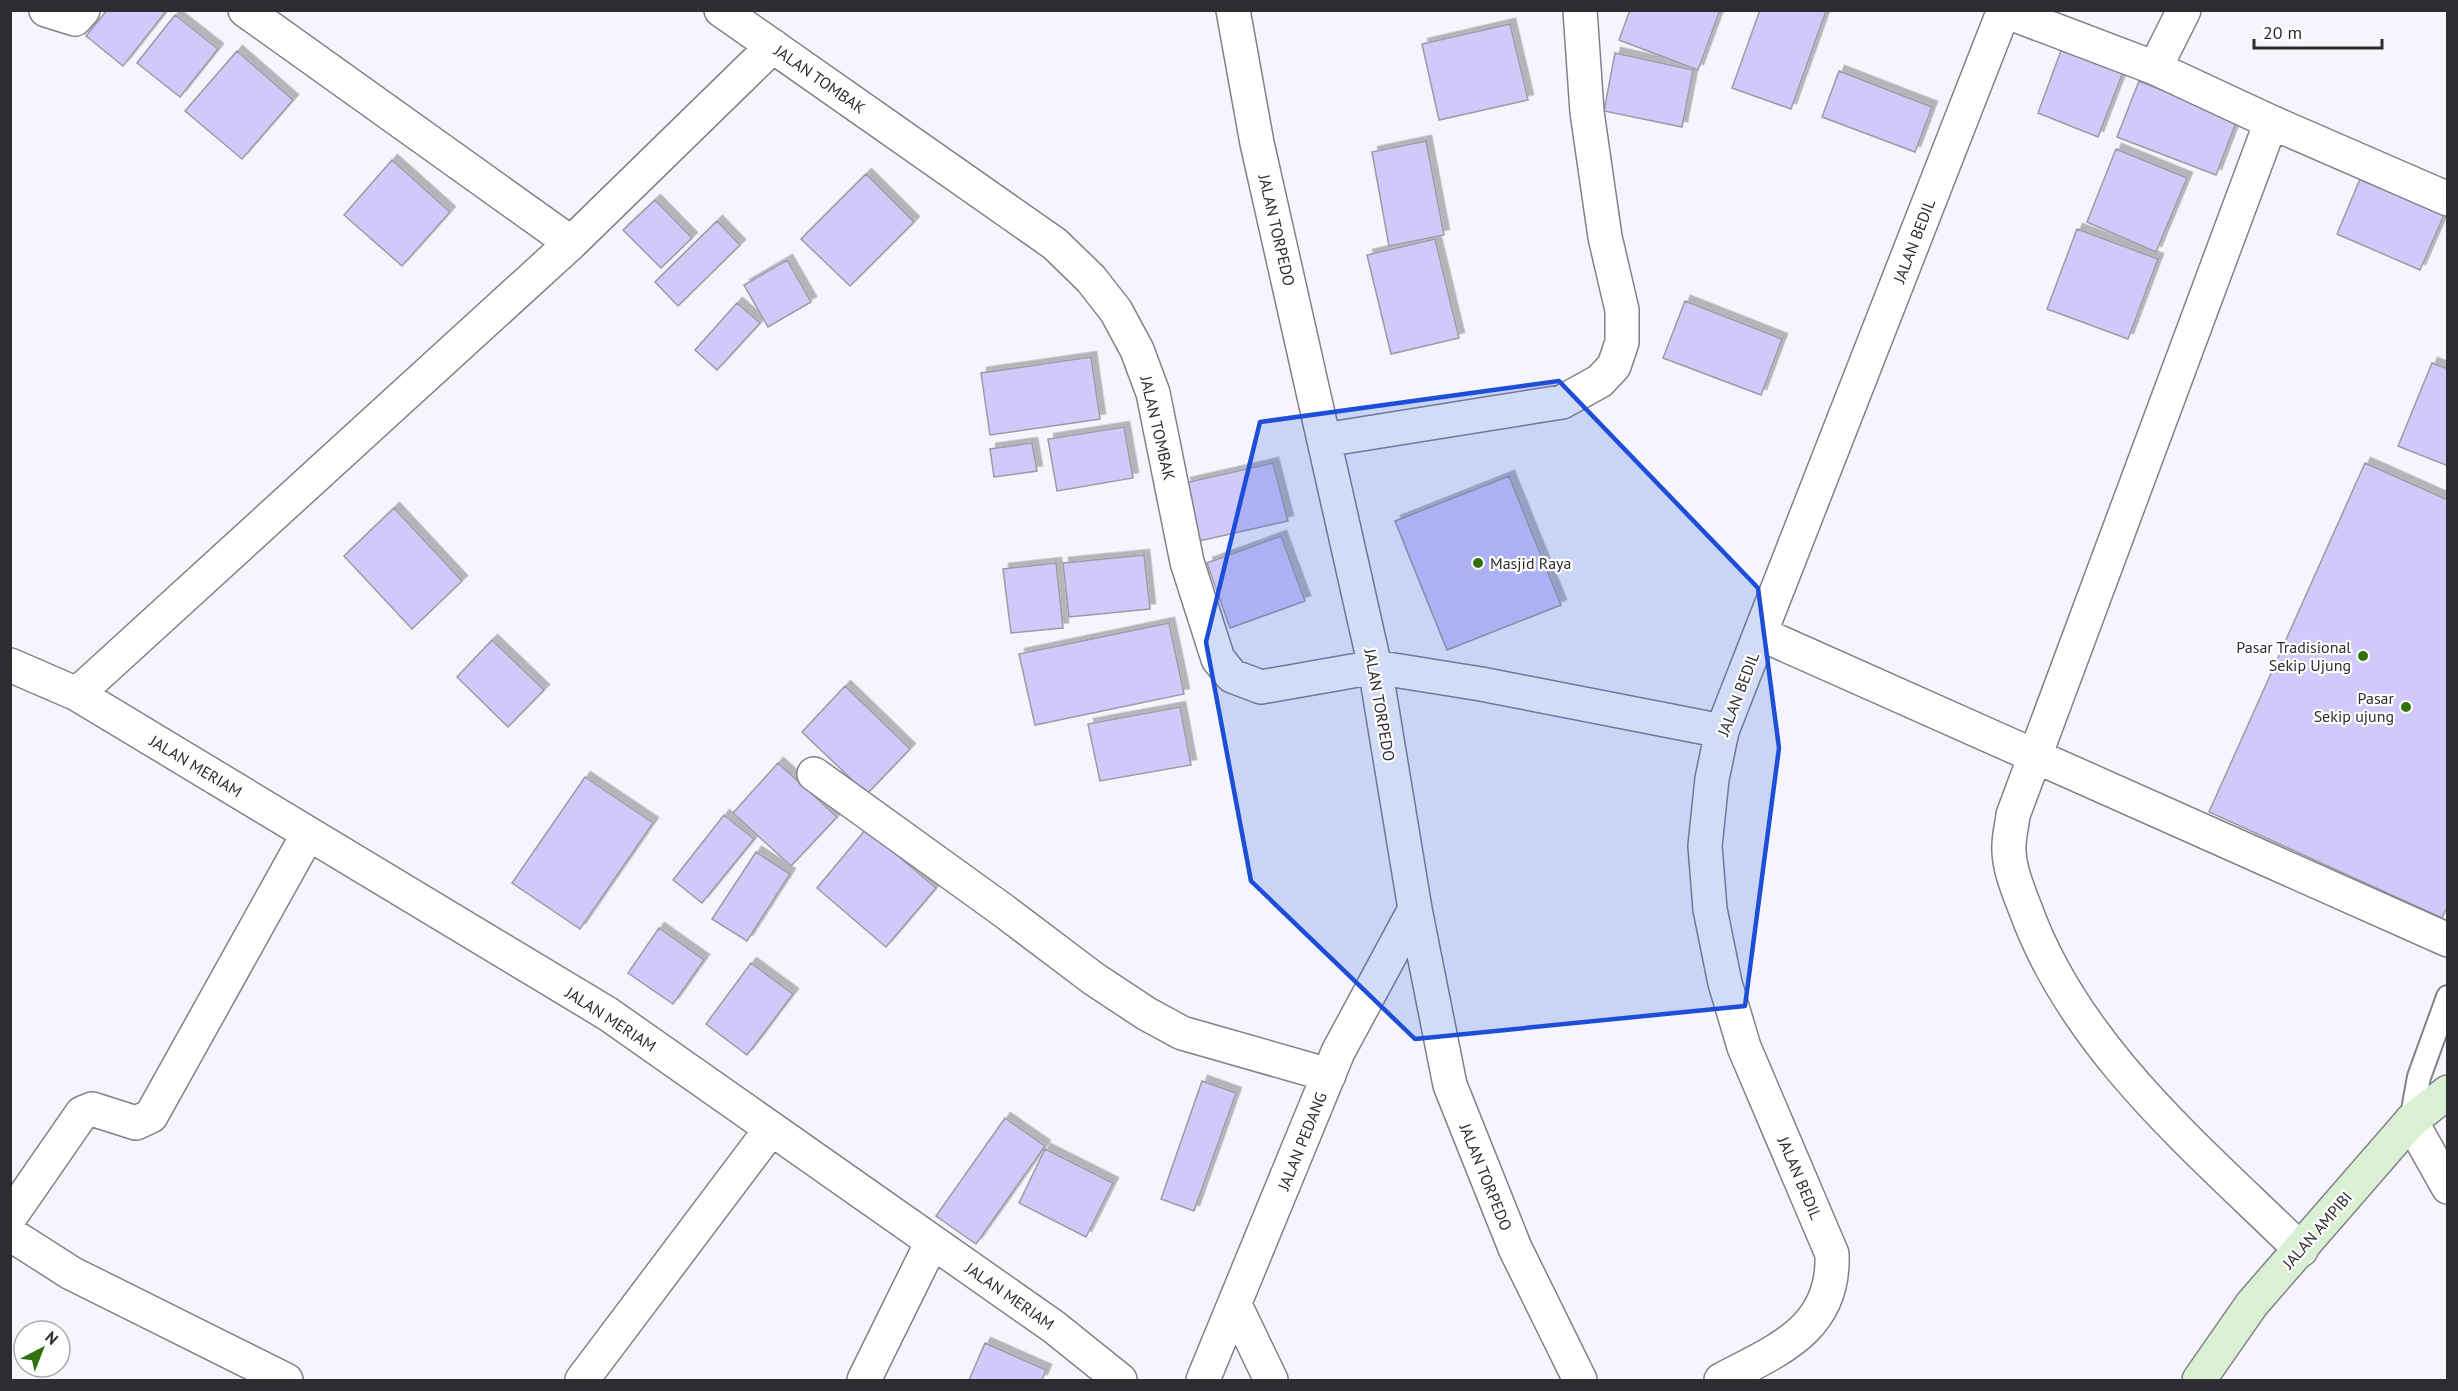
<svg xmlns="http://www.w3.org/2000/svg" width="2458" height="1391" font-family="'PT Sans',sans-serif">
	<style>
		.building { fill: #d1c9fa; stroke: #9c9ba3; stroke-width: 1.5; filter: url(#shadow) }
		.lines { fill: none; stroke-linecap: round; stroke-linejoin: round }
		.lane-casing { stroke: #828189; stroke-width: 26 }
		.street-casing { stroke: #828189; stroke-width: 36 }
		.secondary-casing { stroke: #828189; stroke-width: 36 }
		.lane { stroke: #fff; stroke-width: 22 }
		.street { stroke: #fff; stroke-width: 33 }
		.secondary { stroke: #daf0d2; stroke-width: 33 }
		.marked { fill: #1d4ed8; fill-opacity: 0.2; stroke: #1d4ed8; stroke-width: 4.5; stroke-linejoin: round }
		.poi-dot { fill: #31720c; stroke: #fff; stroke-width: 2 }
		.labels { text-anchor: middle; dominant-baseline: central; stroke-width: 4.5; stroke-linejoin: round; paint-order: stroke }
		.street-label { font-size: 16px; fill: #2d2c30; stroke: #fff }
		.poi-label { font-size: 16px; fill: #2d2c30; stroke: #fff; text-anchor: end }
	</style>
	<defs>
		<filter id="shadow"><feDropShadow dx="5.5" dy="-5.5" stdDeviation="0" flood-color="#0004"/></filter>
	</defs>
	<rect width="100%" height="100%" fill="#f6f5fe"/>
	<path class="building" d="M 107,10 L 167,10 L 123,66 L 86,36 Z
		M 1630,10 L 1720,10 L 1698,70 L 1619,40 Z
		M 1760,10 L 1826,11 L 1791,109 L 1732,88 Z
		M 175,15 L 218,49 L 180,97 L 137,63 Z
		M 1510,24 L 1528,100 L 1439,120 L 1422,44 Z
		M 2062,48 L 2123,72 L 2098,137 L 2038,113 Z
		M 237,51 L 293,100 L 242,159 L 185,111 Z
		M 1615,53 L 1693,70 L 1682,127 L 1604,111 Z
		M 1839,71 L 1932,107 L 1915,152 L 1822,117 Z
		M 2139,81 L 2237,120 L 2216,175 L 2117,137 Z
		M 1426,141 L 1444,235 L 1389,246 L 1372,152 Z
		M 2116,149 L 2187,178 L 2156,252 L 2087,222 Z
		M 392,160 L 450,212 L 402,266 L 344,215 Z
		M 866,174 L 914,222 L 850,286 L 801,239 Z
		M 2360,179 L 2444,215 L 2420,270 L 2337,234 Z
		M 655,200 L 692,238 L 661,268 L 623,230 Z
		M 717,221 L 740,245 L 678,306 L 655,282 Z
		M 2077,229 L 2158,259 L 2128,339 L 2047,309 Z
		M 1435,239 L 1459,338 L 1391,354 L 1367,255 Z
		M 787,260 L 811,302 L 768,327 L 744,285 Z
		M 1685,301 L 1782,339 L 1761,395 L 1663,358 Z
		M 737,303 L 760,323 L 717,370 L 695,350 Z
		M 1091,357 L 1100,419 L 990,435 L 981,373 Z
		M 2432,363 L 2448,369 L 2448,466 L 2398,446 Z
		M 1124,427 L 1133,478 L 1057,491 L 1048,439 Z
		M 1032,443 L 1037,471 L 994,477 L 990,449 Z
		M 1273,463 L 1288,521 L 1199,541 L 1185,483 Z
		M 2365,463 L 2448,500 L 2448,905 L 2442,918 L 2209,812 Z
		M 1509,476 L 1561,605 L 1447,650 L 1395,521 Z
		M 394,508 L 462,581 L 412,629 L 344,556 Z
		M 1281,536 L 1305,601 L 1230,628 L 1207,563 Z
		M 1144,555 L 1150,609 L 1069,617 L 1063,563 Z
		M 1056,563 L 1063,628 L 1011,633 L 1003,569 Z
		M 1169,623 L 1184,694 L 1035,725 L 1019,654 Z
		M 492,640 L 544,690 L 508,727 L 457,677 Z
		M 845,686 L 910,749 L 867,794 L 802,732 Z
		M 1180,707 L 1191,765 L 1100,781 L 1088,724 Z
		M 778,763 L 837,817 L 791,866 L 733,813 Z
		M 585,777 L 653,823 L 580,929 L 512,883 Z
		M 724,815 L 754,839 L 702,903 L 673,880 Z
		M 866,829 L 936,888 L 886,947 L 817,888 Z
		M 756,852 L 790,874 L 747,941 L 712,919 Z
		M 659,928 L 704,960 L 673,1004 L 628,973 Z
		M 751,963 L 793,994 L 747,1055 L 706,1024 Z
		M 1202,1081 L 1236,1093 L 1194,1211 L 1161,1199 Z
		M 1005,1118 L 1045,1146 L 976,1244 L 936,1216 Z
		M 1045,1149 L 1113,1183 L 1086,1237 L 1019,1203 Z
		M 985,1343 L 1046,1370 L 1042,1380 L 969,1380 Z"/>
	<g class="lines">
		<g class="lane-casing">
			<path id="lane" d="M 2411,1121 L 2419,1077 L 2448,997"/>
		</g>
		<g class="street-casing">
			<path id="street" d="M 46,10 L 75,19 L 83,10
				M 245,10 L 571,243
				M 721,10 L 1055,244 L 1091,279 L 1116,311 L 1137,350 L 1153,393 L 1187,562 L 1218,659 L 1232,676 L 1261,687 L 1375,667 L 1481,684 L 1722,731
				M 1233,10 L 1257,143 L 1375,667 L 1415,909 L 1450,1085 L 1515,1248 L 1580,1380
				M 2002,10 L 2155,68 L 2271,122 L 2448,199
				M 2155,68 L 2184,10
				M 2271,122 L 2013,815 C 2012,825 2009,836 2009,846 C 2008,866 2018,890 2025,908 C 2075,1048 2197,1148 2301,1250
				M 1324,440 L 1562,402 L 1600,381 L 1614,366 L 1622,342 L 1622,310 L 1605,237 L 1587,112 L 1580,10
				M 1761,634 L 2448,940
				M 10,665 L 77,694 L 608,1014 L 1054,1327 L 1120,1380
				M 77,694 L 571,243 L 773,46
				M 814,774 L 1004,911 L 1094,979 L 1147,1014 L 1182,1033 L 1329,1075
				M 2411,1121 L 2448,1187
				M 10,1217 L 82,1113 L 92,1109 L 136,1123 L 151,1116 L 308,834
				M 10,1234 L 71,1273 L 286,1380
				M 1235,1305 L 1271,1380
				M 582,1380 L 771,1129
				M 864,1380 L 932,1242
				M 1203,1380 L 1338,1052 L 1415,909
				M 1721,1380 C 1778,1350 1835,1329 1832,1254 L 1744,1047 L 1725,983 L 1710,909 L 1705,846 L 1712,779 L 1722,731 L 2004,10"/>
		</g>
		<g class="secondary-casing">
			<path id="secondary" d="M 2199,1380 L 2252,1304 L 2411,1121 L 2448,1092"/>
		</g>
		<use href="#lane" class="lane"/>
		<use href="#street" class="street"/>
		<use href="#secondary" class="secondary"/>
	</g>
	<path class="marked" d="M 1559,381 L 1758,588 L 1779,748 L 1745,1006 L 1415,1039 L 1251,881 L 1206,642 L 1260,422 Z"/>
	<g class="poi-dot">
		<circle cx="1478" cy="563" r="6"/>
		<circle cx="2363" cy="656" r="6"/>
		<circle cx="2406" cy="707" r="6"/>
	</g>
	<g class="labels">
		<g class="street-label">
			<text transform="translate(820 79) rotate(35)">JALAN TOMBAK</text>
			<text transform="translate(1277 230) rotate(77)">JALAN TORPEDO</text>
			<text transform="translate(1914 241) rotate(-69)">JALAN BEDIL</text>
			<text transform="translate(1158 428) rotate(77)">JALAN TOMBAK</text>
			<text transform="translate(1738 694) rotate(-69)">JALAN BEDIL</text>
			<text transform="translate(1380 705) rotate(80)">JALAN TORPEDO</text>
			<text transform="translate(196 766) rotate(31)">JALAN MERIAM</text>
			<text transform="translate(611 1019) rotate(33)">JALAN MERIAM</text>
			<text transform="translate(1302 1141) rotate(-68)">JALAN PEDANG</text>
			<text transform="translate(1486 1177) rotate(68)">JALAN TORPEDO</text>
			<text transform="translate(1800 1178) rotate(67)">JALAN BEDIL</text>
			<text transform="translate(2317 1230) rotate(-49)">JALAN AMPIBI</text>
			<text transform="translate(1010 1296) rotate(35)">JALAN MERIAM</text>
		</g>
		<g class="poi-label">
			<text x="1490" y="563" text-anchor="start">Masjid Raya</text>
			<text x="2351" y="647">Pasar Tradisional<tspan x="2351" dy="18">Sekip Ujung</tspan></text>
			<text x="2394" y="698">Pasar<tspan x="2394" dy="18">Sekip ujung</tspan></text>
		</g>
	</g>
	<rect width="2458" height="1391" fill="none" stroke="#2d2c30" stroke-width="24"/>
	<g transform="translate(42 1349) rotate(42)"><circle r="28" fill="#ffffff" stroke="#ababac" stroke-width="1.5"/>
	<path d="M0-4.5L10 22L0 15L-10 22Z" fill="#31720c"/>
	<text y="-9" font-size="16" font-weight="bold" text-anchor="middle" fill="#2d2c30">N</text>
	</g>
	<path d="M2254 39v9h128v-9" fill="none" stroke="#2d2c30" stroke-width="3"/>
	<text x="2263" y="39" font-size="18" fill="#2d2c30" stroke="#ffffff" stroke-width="4.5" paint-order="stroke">20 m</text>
</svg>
